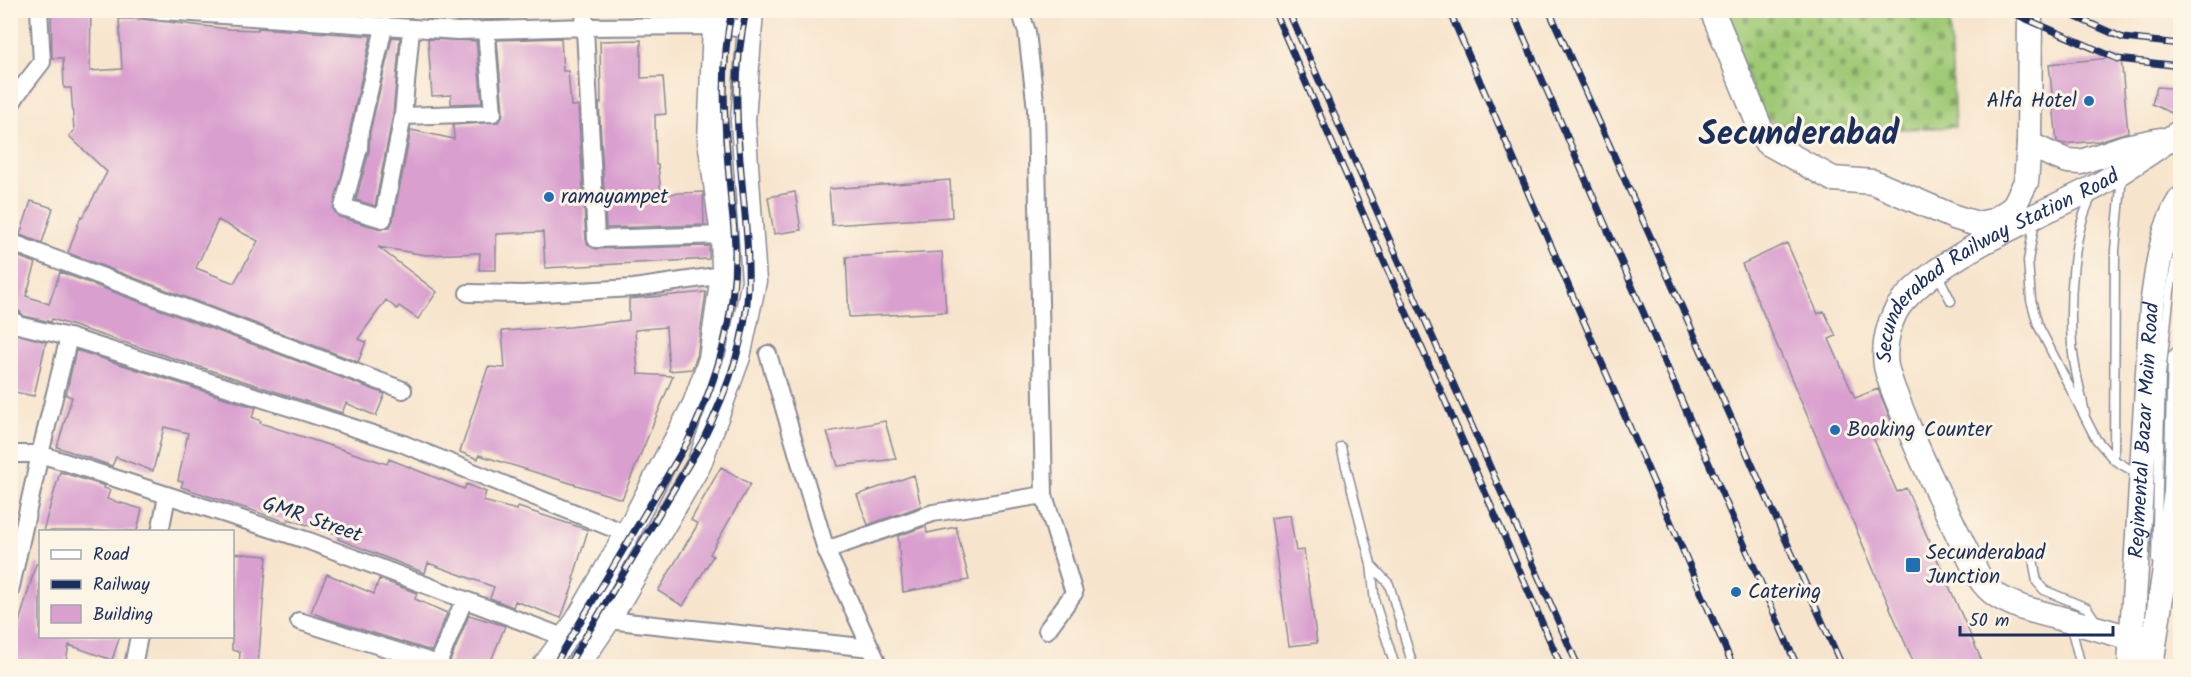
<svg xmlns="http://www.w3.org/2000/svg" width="2191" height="677" font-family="Kalam,sans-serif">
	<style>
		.cemetery { fill: url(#cemetery-stones); stroke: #5d7c6a; stroke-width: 1.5 }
		.building { fill: #d99fcf; fill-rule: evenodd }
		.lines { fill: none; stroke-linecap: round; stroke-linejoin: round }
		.lane-casing { stroke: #898a95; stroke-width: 11 }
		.street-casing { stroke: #898a95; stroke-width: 20 }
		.secondary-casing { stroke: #898a95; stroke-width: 27 }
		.lane { stroke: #fff; stroke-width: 8 }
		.street { stroke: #fff; stroke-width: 16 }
		.secondary { stroke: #fff; stroke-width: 24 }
		.rail-casing { stroke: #1b2f5e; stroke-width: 7 }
		.rail { stroke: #fcf5e5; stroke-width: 4.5; stroke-dasharray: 14; stroke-linecap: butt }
		.poi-dot { fill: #1f6fb2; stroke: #fcf5e5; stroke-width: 2 }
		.labels { text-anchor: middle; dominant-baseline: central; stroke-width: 6; stroke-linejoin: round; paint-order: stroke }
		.poi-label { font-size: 21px; fill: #1b2f5e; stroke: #fcf5e5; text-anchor: start }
		.street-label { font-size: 21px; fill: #1b2f5e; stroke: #fcf5e5 }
		.town-label { font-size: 33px; font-weight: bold; fill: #1b2f5e; stroke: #fcf5e5 }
	</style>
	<defs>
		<pattern id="cemetery-stones" width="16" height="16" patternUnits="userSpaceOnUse" patternTransform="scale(1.5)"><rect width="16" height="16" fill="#9fc975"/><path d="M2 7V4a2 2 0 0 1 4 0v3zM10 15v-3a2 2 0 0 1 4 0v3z" fill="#81a463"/></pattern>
	</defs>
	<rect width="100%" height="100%" fill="#fcf5e5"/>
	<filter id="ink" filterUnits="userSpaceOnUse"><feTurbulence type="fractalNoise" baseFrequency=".0167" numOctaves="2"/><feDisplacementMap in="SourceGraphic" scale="12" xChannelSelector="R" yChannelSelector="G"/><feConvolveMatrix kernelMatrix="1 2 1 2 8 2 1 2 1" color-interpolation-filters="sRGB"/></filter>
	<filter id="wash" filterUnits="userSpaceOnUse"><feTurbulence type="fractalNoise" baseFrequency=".008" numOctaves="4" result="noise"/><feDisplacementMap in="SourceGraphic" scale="24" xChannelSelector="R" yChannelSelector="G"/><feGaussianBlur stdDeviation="1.35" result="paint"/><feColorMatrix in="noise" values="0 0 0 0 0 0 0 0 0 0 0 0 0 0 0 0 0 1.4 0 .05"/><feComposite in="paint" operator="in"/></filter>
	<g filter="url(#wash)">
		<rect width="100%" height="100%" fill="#f7e4cc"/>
		<path class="cemetery" d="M 1719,11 L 1949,11 L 1955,127 L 1800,133 L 1765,119 Z"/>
		<g id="blocks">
			<path class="building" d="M 51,10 L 91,10 L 90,71 L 122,69 L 119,19 L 142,19 L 229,29 L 258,30 L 258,28 L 371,36 L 350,129 L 349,146 L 333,209 L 339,217 L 381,229 L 390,227 L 393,221 L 411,130 L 454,139 L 453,125 L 498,122 L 502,118 L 503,112 L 497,40 L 561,38 L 563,71 L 568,71 L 571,106 L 578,106 L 586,240 L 588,245 L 596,249 L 709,246 L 709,259 L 545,268 L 543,232 L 496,234 L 496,270 L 479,270 L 480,253 L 426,255 L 378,247 L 437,292 L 418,319 L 399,306 L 397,309 L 386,300 L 358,339 L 366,342 L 358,362 L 68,253 L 81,216 L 83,217 L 107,172 L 69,136 L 74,131 L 71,88 L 64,88 L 63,58 L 52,58 ZM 218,220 L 258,241 L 234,283 L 196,268 Z
				M 310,10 L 413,10 L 412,17 Z
				M 426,10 L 509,10 L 509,19 L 458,20 L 427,18 Z
				M 392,37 L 400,38 L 393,115 L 375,206 L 356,200 L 369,151 L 370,132 Z
				M 428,39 L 476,41 L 482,103 L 451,104 L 451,95 L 432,96 Z
				M 641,40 L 641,78 L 663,77 L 666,114 L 655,115 L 656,165 L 658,165 L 661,194 L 703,192 L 704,225 L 606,228 L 599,103 L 601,103 L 600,41 Z
				M 2121,57 L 2128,132 L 2099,141 L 2064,144 L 2057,142 L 2049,64 Z
				M 2181,83 L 2181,108 L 2171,113 L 2152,104 L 2157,87 L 2171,88 Z
				M 950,180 L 952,217 L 832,225 L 829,189 Z
				M 795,192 L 801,230 L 774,234 L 768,197 Z
				M 31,201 L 53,208 L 42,243 L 20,235 Z
				M 1787,243 L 1818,314 L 1824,311 L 1836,336 L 1829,339 L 1855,398 L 1878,389 L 1894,428 L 1873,437 L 1897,492 L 1906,488 L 1984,666 L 1915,666 L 1742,264 Z
				M 942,252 L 946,312 L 849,317 L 846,257 Z
				M 14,255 L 36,263 L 26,296 L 49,304 L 60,272 L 385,394 L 376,416 L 346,403 L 342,413 L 52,319 L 51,322 L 24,316 L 17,309 L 10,306 L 10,267 Z
				M 706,292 L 697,356 L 692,369 L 669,371 L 666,327 L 635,330 L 638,374 L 673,376 L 622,499 L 479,455 L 478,459 L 460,452 L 488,367 L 505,368 L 502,331 L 570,327 L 629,320 L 629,299 Z
				M 10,332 L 46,342 L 34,396 L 10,391 Z
				M 76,350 L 256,408 L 252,417 L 261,421 L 260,423 L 387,464 L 389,459 L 464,489 L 466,484 L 486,492 L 483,501 L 517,510 L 518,507 L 588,530 L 573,579 L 575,580 L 561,618 L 515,601 L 513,607 L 490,598 L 494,587 L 428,563 L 425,573 L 338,539 L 340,535 L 288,519 L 287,522 L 181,487 L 183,482 L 178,481 L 188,433 L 164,427 L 153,471 L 116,457 L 112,466 L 57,447 L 72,397 L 66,395 Z
				M 885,421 L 896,459 L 838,466 L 827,432 Z
				M 721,467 L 750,484 L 710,554 L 713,556 L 683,606 L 658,591 L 698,524 L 691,520 Z
				M 60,472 L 105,486 L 104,488 L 110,490 L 107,499 L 142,509 L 137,531 L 43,531 Z
				M 914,475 L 921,506 L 868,525 L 857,495 Z
				M 1290,515 L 1296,551 L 1304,550 L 1317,643 L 1289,646 L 1271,518 Z
				M 926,526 L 927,533 L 956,527 L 969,580 L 903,592 L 898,536 Z
				M 232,553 L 267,556 L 258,666 L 239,666 L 240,652 L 232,650 Z
				M 36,564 L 40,564 L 40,636 L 120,636 L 112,660 L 69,645 L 65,666 L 10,666 L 16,633 Z
				M 327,574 L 374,594 L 379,579 L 417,593 L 415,599 L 447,613 L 432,651 L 328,619 L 311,612 Z
				M 469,615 L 505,626 L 489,666 L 448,666 Z"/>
		</g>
	</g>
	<g filter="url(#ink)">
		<use href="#blocks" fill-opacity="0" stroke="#898a95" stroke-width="1.5"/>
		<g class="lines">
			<g class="lane-casing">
				<path id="lane" d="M 2035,220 L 2028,261 L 2031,300 L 2038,325 L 2096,439 L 2114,460 L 2138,474
					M 1938,275 L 1951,301
					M 2085,413 C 2080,390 2074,368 2072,345 C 2069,304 2072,232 2092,196
					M 1341,447 L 1371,564 L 1375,603 L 1395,666
					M 2114,460 L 2115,250 L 2122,176
					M 2032,553 L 2037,582 L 2044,590 L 2087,608 L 2098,624
					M 2156,560 L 2161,375 L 2170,291 L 2180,241
					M 1371,565 L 1389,584 L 1413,666
					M 2070,623 L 2081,666"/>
			</g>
			<g class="street-casing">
				<path id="street" d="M 147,10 L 458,31 L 585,27 L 715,26 L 749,29
					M 584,10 L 596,239 L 723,235
					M 1020,10 L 1027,32 L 1036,109 L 1044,495 L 1074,593 L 1047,630
					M 384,27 L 360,131 L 359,148 L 343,207 L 383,219 L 403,116 L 411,29
					M 10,106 L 18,93 L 42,62 L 39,10
					M 403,116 L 493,113 L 486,30
					M 10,242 L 403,390
					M 468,293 L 523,294 L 634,288 L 723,275
					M 10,316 L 18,325 L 69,337 L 401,443 L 627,534
					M 768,354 L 826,550 L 879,666
					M 10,454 L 40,454 L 309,541 L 566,638
					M 160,532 L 167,496
					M 826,550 L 933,513 L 1044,495
					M 10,591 L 40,454 L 69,337
					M 608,620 L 871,648
					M 299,621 L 438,664 L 464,600
					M 133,666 L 139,636"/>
			</g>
			<g class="secondary-casing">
				<g id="secondary">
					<path d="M 1712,10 L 1766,142 L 1833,179 L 1873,182 L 1954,217 L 1977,224 L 1993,221 L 2013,208 L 2026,182 L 2029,144 L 2030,10"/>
					<path d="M 2029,144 L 2054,156 L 2068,161 L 2081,162 L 2125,147 L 2161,140"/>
					<path id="s1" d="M 2153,644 L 2023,608 C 2003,600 1991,595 1979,577 C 1954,526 1927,474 1906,421 C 1899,403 1890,385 1886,366 C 1883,346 1889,316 1903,301 C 1947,251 2037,217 2097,186 C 2126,170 2153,150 2180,132"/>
					<path d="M 545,666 L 578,620 L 627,534 L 695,404 L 711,359 L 724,268 L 723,235 L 710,140 L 715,26 L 720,10"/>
					<path d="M 577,666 L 608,620 L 699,464 L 738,357 L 754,281 L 743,121 L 751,10"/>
					<path id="s2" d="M 2130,666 L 2152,306 C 2157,271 2161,230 2180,200"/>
					<path d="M 2151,666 L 2176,492 L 2180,359"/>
				</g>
			</g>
			<use href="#lane" class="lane"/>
			<use href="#street" class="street"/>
			<use href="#secondary" class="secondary"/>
			<g class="rail-casing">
				<path id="rail" d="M 1274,10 L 1561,666
					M 1288,10 L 1578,666
					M 1449,10 L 1733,666
					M 1512,10 L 1797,666
					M 1549,10 L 1842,666
					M 2006,10 L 2118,59 L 2180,66
					M 2060,10 L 2123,38 L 2180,44
					M 554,666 L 688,441 C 717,379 735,321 735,252 C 735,235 733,218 731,202 C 726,138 718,74 732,10
					M 568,666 L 702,442 C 725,396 746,342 748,289 C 750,227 737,164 737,102 C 736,71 740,41 746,10"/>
			</g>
			<use href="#rail" class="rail"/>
		</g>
	</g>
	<g class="poi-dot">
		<circle cx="2089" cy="101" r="6"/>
		<circle cx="549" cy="197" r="6"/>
		<circle cx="1835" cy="430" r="6"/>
		<rect x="1905" y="557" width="16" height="16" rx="3"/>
		<circle cx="1736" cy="592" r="6"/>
	</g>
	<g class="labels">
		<g class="poi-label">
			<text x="2077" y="101" text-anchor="end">Alfa Hotel</text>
			<text x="561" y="197">ramayampet</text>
			<text x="1847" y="430">Booking Counter</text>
			<text x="1926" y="553">Secunderabad<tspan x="1926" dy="24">Junction</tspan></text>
			<text x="1748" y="592">Catering</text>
		</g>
		<g class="street-label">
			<text stroke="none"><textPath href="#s1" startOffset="582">Secunderabad Railway Station Road</textPath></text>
			<text stroke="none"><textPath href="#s2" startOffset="236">Regimental Bazar Main Road</textPath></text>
			<text transform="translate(312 520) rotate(19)">GMR Street</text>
		</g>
		<g class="town-label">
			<text x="1799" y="135">Secunderabad</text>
		</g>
	</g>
	<rect width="2191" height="677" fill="none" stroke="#fcf5e5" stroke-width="36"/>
	<rect x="39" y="530" width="195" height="108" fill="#fcf5e5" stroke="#a2a6af" stroke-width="1.5"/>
	<rect x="51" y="550" width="30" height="9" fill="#ffffff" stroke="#a2a6af" stroke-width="1.5"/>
	<text x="93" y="560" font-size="18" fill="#1b2f5e">Road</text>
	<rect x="51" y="580" width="30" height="9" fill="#1b2f5e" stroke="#a2a6af" stroke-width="1.5"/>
	<text x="93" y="590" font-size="18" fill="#1b2f5e">Railway</text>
	<rect x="51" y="605" width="30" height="18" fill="#d99fcf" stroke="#a2a6af" stroke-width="1.5"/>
	<text x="93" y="620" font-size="18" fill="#1b2f5e">Building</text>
	<path d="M1960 626v9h153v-9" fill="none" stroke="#1b2f5e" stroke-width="3"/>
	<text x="1969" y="626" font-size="18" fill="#1b2f5e" stroke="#fcf5e5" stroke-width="4.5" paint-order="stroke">50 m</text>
</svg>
